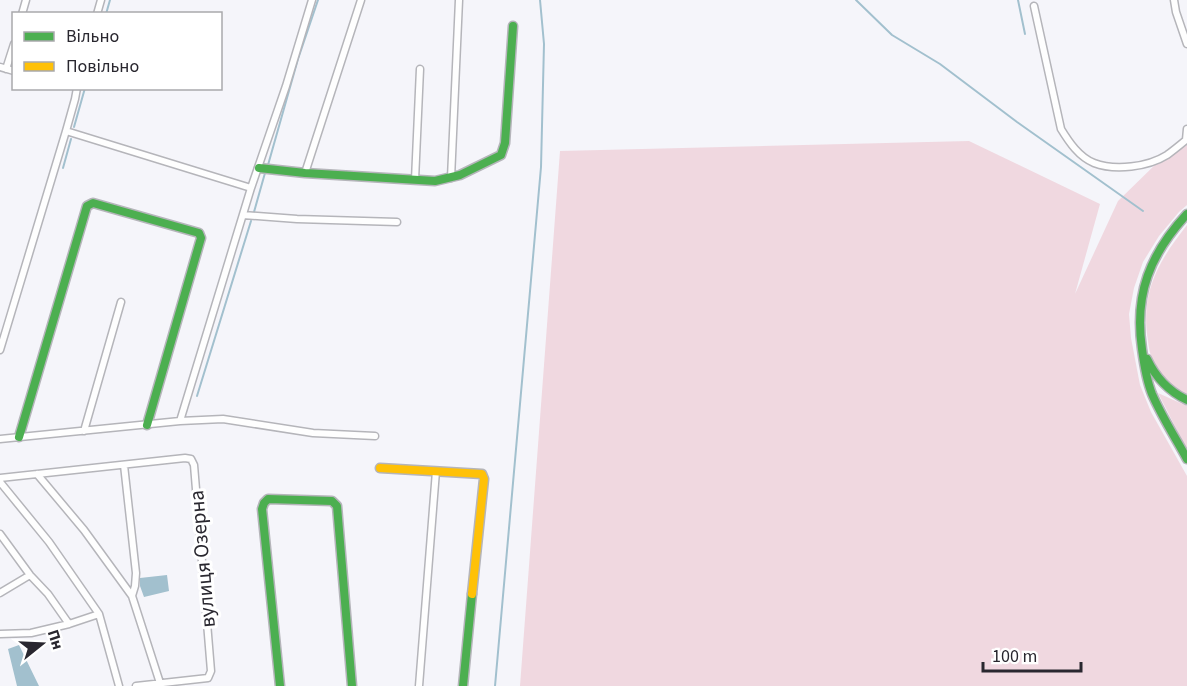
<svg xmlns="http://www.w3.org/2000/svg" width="1187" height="686" font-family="'Source Sans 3',sans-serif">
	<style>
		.green { fill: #f0d8e0 }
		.water { fill: #a2c0ce }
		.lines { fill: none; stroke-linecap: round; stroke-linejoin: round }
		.stream { stroke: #a2c0ce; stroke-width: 2 }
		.street-casing { stroke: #b5b5ba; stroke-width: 9 }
		.fast-casing { stroke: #b5b5ba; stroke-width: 11 }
		.slow-casing { stroke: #b5b5ba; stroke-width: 11 }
		.street { stroke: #fefefe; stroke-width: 6 }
		.fast { stroke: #4caf50; stroke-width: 8 }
		.slow { stroke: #ffc107; stroke-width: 8 }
		.labels { text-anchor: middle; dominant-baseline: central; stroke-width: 6; stroke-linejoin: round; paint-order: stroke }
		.street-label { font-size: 21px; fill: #29272f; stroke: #fff }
	</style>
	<rect width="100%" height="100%" fill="#f5f5fa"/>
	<path class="green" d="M 969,141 L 1100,204 L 1075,294 L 1118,201 L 1160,160 L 1187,142 L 1187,205 L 1179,212 L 1159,236 L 1143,262 L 1134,288 L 1129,314 L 1131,338 L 1140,385 L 1151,412 L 1187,476 L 1187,686 L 520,686 L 560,151 Z
		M 1187,225 L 1187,394 C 1163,383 1151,368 1148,341 C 1140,292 1158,262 1187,225 Z
		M 1158,393 L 1187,406 L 1187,450 Z"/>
	<path class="water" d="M 167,575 L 169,591 L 144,597 L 140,586 L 140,578 Z
		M 19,645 L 39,686 L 17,686 L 8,649 Z"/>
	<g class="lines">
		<path class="stream" d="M 856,0 L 892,35 L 940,64 L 1017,122 L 1143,211
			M 1018,0 L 1025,34
			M 106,14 L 110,0
			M 74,127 L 85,88
			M 268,165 L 298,59 L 318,0
			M 63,168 L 71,139
			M 254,212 L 265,173
			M 197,396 L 251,221
			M 495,686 L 541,167 L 544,44 L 540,0"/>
		<g class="street-casing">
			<path id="street" d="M 1174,0 L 1176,12 L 1187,44
				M 1034,6 L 1061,129 C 1069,142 1079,157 1094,163 C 1115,171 1148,167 1167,155 C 1174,150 1180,145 1186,140
				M 22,14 L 26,0
				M 97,14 L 101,0
				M 0,67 L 14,71
				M 6,69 L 14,44
				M 66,131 L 251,188
				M 1186,140 L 1187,129
				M 305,173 L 361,0
				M 451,178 L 459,0
				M 415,180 L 420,69
				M 243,215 L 297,219 L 397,222
				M 0,350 L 66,131 L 75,99 L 77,88
				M 180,421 L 251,188 L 286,86 L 312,0
				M 84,431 L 121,302
				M 0,439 L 180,421 L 223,419 L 313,433 L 375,436
				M 124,465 L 136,573 L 135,586 L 132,596 L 160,683
				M 37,474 L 84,530 L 132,596
				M 0,478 L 185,458 L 191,459 L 194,465 L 211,671 L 208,678 L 136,686
				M 0,482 L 49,542 L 99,614 L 119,686
				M 0,534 L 30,575 L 48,594 L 69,624
				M 0,593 L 30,575
				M 0,634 L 31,633 L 69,624 L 99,614
				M 419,686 L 436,471"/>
		</g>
		<g class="fast-casing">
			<path id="fast" d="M 259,168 L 305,173 L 435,181 L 460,175 L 501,155 L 505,143 L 513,26
				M 1187,214 C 1150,254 1134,294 1142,349 C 1144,364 1146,379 1152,394 C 1162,417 1175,437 1187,459
				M 1147,359 C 1156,378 1168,391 1187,400
				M 19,437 L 87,206 L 93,203 L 199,233 L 201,238 L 147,425
				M 280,686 L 262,509 L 264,503 L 268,499 L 332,501 L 337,506 L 352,686
				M 463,686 L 472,594"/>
		</g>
		<g class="slow-casing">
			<path id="slow" d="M 380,468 L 482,474 L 484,479 L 472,594"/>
		</g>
		<use href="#street" class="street"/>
		<use href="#fast" class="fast"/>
		<use href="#slow" class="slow"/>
	</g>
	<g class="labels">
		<g class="street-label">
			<text transform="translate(202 559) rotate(-95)">вулиця Озерна</text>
		</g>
	</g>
	<rect x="12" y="12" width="210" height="78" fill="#ffffff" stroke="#a9a9ac" stroke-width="1.5"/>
	<rect x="24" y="32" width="30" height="9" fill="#4caf50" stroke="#a9a9ac" stroke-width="1.5"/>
	<text x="66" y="42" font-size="18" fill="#29272f">Вільно</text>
	<rect x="24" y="62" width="30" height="9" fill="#ffc107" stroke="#a9a9ac" stroke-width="1.5"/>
	<text x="66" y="72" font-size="18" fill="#29272f">Повільно</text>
	<g transform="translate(42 644) rotate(72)" stroke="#ffffff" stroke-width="4.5" paint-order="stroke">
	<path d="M0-4.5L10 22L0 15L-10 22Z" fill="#29272f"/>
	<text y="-9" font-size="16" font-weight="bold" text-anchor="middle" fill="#29272f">Пн</text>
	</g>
	<path d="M983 662v9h98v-9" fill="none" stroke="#29272f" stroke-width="3"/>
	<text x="992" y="662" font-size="18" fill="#29272f" stroke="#ffffff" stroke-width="4.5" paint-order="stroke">100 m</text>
</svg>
